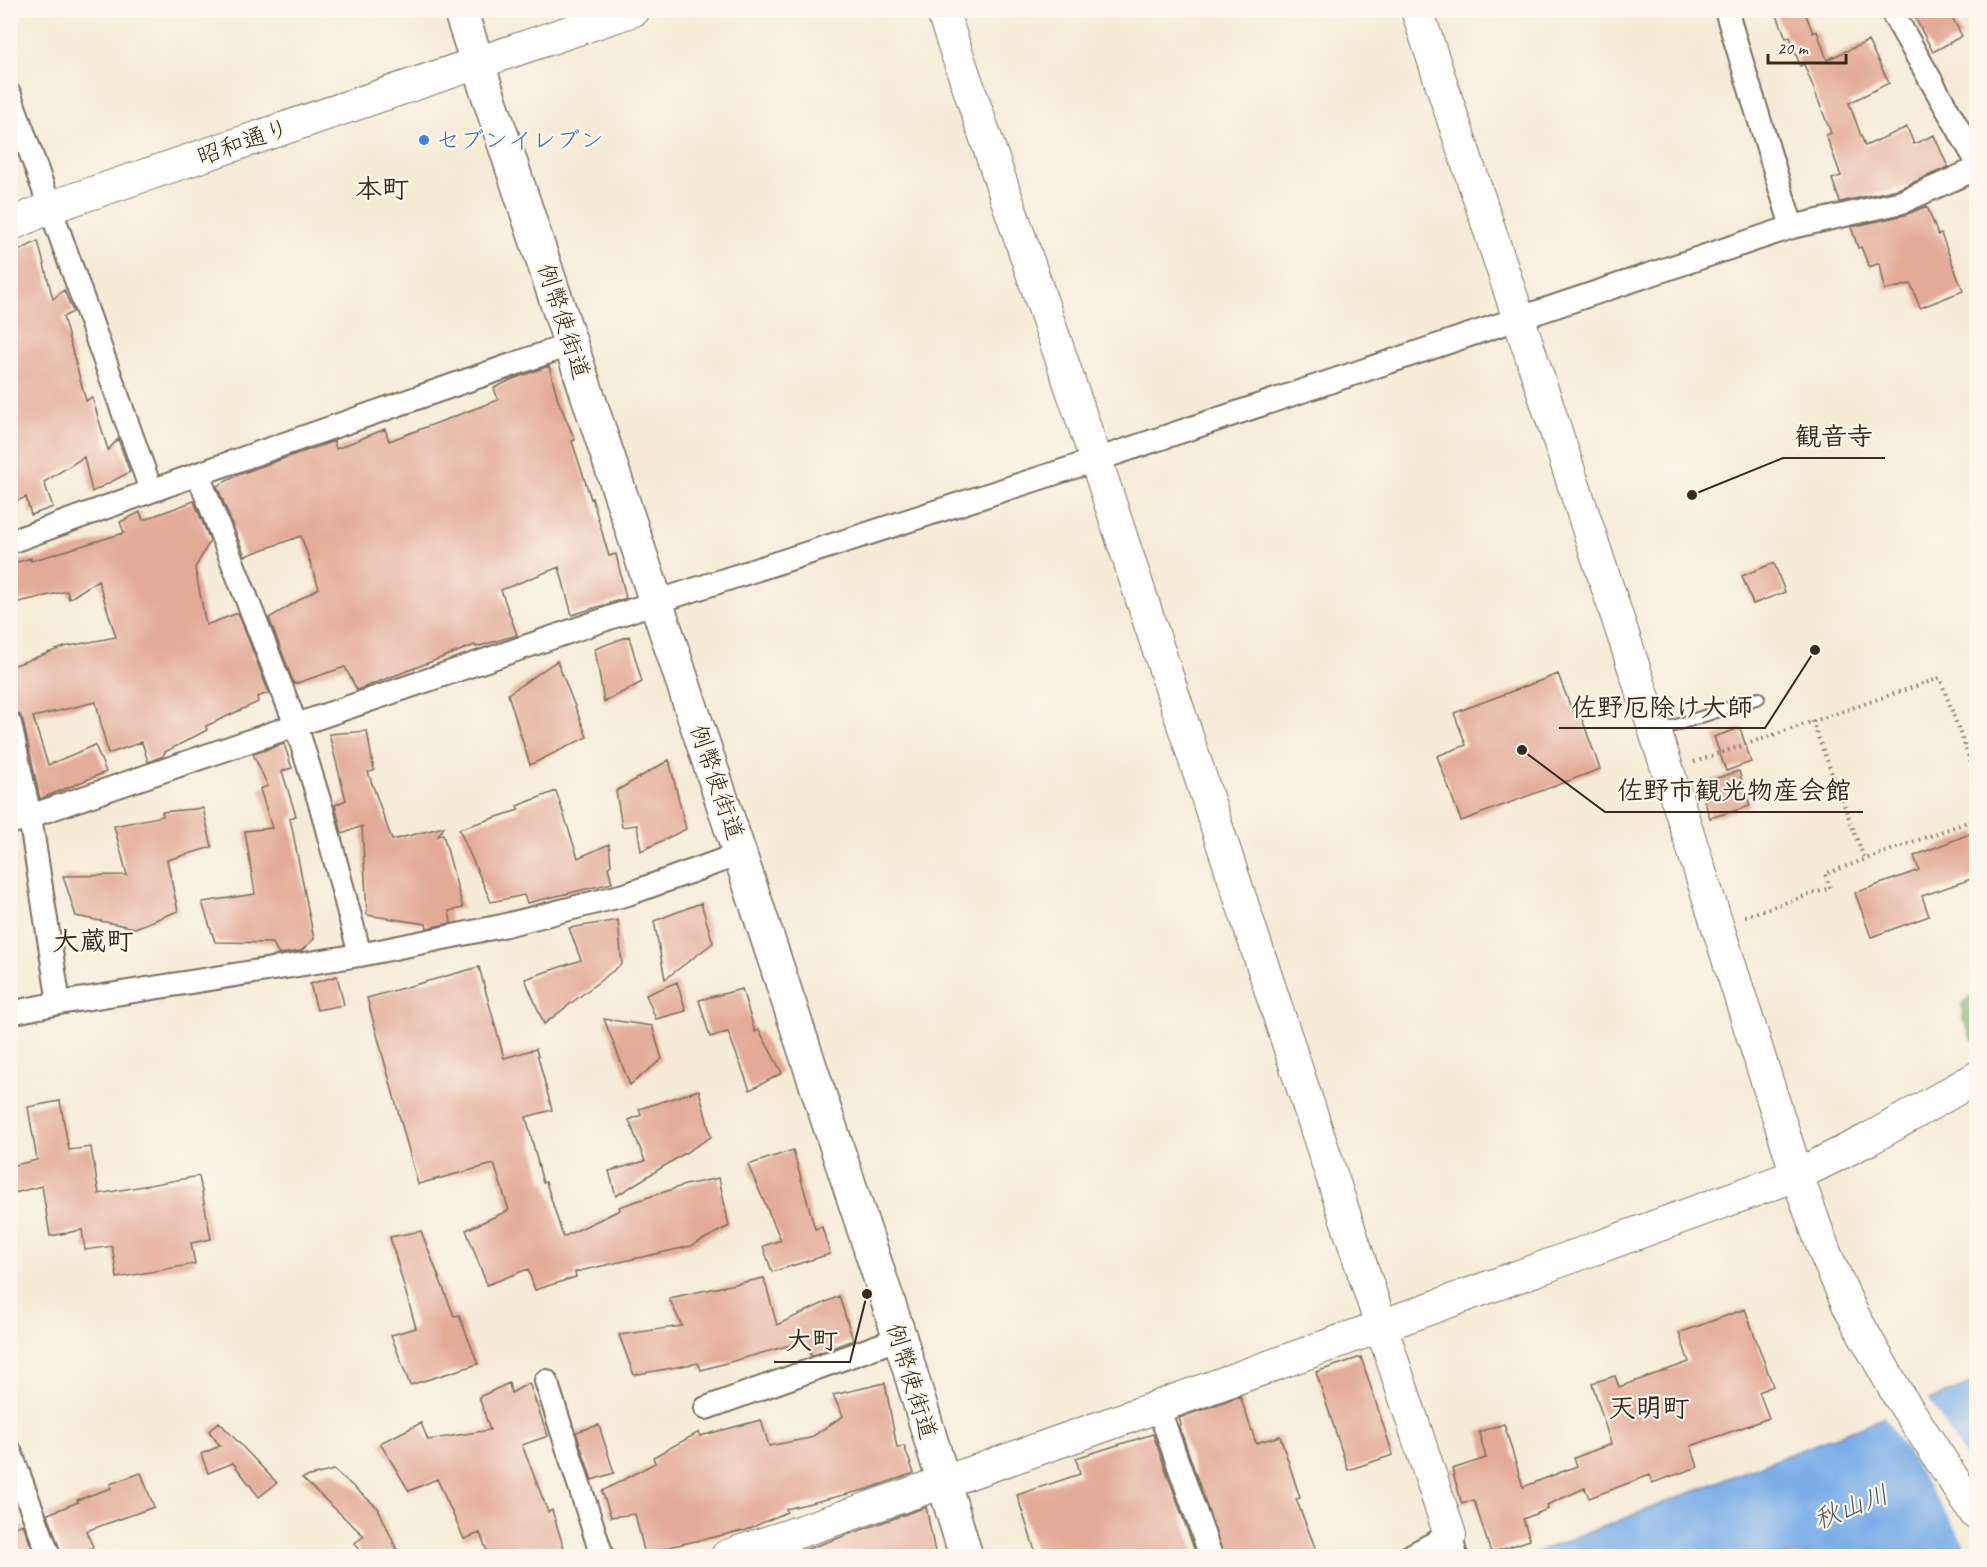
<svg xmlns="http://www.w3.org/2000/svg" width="1987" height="1567" font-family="Caveat,'Klee One',sans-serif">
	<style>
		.forest { fill: #70af70; stroke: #566c47; stroke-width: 1.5 }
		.water { fill: #7cade7; stroke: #5c6c82; stroke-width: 1.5 }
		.pier { fill: #f6ebd7 }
		.building { fill: #e3aa98 }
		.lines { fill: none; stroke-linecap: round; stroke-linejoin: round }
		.lane-casing { stroke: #7c6e5f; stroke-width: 14 }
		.street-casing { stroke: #7c6e5f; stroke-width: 26 }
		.secondary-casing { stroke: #7c6e5f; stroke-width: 34 }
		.primary-casing { stroke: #7c6e5f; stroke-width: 36 }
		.path { stroke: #7c6e5f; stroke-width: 4; stroke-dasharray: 1.5 4.5; stroke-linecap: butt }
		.lane { stroke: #fff; stroke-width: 10 }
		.street { stroke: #fff; stroke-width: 22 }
		.secondary { stroke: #fff; stroke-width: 32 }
		.primary { stroke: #fff; stroke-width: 33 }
		.shop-dot { fill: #3f7fe0; stroke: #fbf7ec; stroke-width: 2 }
		.labels { text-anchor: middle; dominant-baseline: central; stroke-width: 4.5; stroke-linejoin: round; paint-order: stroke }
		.shop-label { font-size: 24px; fill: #366cbe; stroke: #fbf7ec; text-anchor: start }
		.street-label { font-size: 24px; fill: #3b2a1e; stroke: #fbf7ec }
		.water-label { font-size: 26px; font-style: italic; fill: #525864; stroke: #fbf7ec }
		.quarter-label { font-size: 27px; font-weight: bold; fill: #3b2a1e; stroke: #fbf7ec }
		.leader { fill: none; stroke: #3b2a1e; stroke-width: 2 }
		.callout-dot { fill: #3b2a1e; stroke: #fbf7ec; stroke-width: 2 }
		.callout-label { font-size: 26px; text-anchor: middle; font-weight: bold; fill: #3b2a1e; stroke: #fbf7ec; stroke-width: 4.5; stroke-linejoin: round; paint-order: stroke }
	</style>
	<rect width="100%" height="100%" fill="#fbf7ec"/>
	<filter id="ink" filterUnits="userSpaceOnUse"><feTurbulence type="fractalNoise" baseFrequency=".0167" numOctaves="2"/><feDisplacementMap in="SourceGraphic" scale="12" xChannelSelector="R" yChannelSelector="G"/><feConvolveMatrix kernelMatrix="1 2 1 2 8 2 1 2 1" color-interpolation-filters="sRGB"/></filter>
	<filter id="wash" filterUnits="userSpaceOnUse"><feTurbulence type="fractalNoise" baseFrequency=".008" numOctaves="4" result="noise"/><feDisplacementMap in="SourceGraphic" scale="24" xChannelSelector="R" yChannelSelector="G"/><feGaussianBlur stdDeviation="1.35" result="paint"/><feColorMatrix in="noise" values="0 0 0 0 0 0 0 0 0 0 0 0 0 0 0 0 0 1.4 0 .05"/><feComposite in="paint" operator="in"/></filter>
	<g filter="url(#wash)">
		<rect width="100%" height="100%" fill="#f6ebd7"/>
		<path class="forest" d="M 1976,993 L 1976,1042 L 1973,1041 L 1963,1019 L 1962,1003 Z"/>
		<path class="water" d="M 1976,1382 L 1976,1555 L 1527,1556 Z"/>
		<path class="pier" d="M 1928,1398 L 1976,1474 L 1976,1556 L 1973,1556 L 1883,1415 Z"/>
		<g id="blocks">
			<path class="building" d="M 1775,10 L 1804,10 L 1813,33 L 1817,31 L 1827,60 L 1868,41 L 1889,83 L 1849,103 L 1865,146 L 1907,127 L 1914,144 L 1934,135 L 1948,167 L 1898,189 L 1840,202 L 1832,179 L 1841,176 L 1826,135 L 1831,133 L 1804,64 L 1800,66 L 1790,37 L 1786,38 Z
				M 1911,10 L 1948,10 L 1962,36 L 1933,52 Z
				M 1927,206 L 1938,235 L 1941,234 L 1963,291 L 1920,308 L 1911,284 L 1885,290 L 1880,263 L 1869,267 L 1861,247 L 1858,248 L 1851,227 L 1905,215 Z
				M 38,241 L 53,299 L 64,290 L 73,312 L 63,317 L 86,401 L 92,397 L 108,450 L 118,439 L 130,472 L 92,492 L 84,457 L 44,482 L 53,507 L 31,515 L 26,497 L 10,504 L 10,255 Z
				M 549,366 L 558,400 L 575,440 L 572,441 L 591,499 L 592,498 L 609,556 L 616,554 L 626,598 L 572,615 L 559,567 L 501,590 L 517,635 L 476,647 L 475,645 L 357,690 L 345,667 L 294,684 L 269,618 L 319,588 L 301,536 L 245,556 L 217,486 L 240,474 L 334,441 L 336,449 L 385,429 L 389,441 L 498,400 L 494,388 L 513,379 Z
				M 194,501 L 210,541 L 195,568 L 206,625 L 238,613 L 269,693 L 257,697 L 258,702 L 206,726 L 207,730 L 165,752 L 163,756 L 148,762 L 142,742 L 108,754 L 96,702 L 33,717 L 48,765 L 95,745 L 106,772 L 40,799 L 23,721 L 20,715 L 10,711 L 10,667 L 64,647 L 116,637 L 98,580 L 69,599 L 67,591 L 10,604 L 10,564 L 31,558 L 31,561 L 124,533 L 120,522 L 140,512 L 143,520 Z
				M 1774,563 L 1785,592 L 1753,604 L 1742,576 Z
				M 629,636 L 642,682 L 604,702 L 595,649 Z
				M 557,661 L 587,737 L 530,765 L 508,694 Z
				M 1558,674 L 1571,708 L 1577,705 L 1600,769 L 1461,821 L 1437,756 L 1466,745 L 1454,713 Z
				M 1740,728 L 1751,762 L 1726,771 L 1714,737 Z
				M 367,731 L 374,771 L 368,772 L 392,840 L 444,827 L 438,836 L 443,834 L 463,908 L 449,911 L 451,923 L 427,928 L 426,924 L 367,915 L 362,826 L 342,834 L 335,805 L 346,800 L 329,734 Z
				M 284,744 L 292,768 L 282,771 L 296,816 L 290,818 L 314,939 L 301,951 L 278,954 L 273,943 L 215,942 L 202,902 L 255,894 L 245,831 L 272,828 L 260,789 L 268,786 L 253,754 Z
				M 669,760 L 686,829 L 641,851 L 637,825 L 622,827 L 616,791 Z
				M 1739,771 L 1750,806 L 1710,818 L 1699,784 Z
				M 556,791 L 578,858 L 609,844 L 611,865 L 608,867 L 612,883 L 527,903 L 524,895 L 491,902 L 459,829 L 519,810 L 517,806 Z
				M 203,808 L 212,847 L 167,860 L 178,911 L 135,928 L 76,916 L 63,876 L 127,875 L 114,826 L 163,816 L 162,812 Z
				M 1977,831 L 1977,877 L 1922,896 L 1929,916 L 1871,937 L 1855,893 L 1919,870 L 1914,856 Z
				M 701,903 L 713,943 L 665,979 L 654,921 Z
				M 618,920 L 622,964 L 544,1024 L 525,979 L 581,960 L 569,928 Z
				M 479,967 L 504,1058 L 536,1049 L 552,1110 L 526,1117 L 543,1183 L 546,1182 L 563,1237 L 620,1210 L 619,1207 L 685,1185 L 719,1178 L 729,1226 L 691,1246 L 575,1272 L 576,1277 L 535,1290 L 528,1269 L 487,1285 L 466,1230 L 509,1210 L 494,1164 L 418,1184 L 367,998 Z
				M 337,976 L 344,1005 L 317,1010 L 310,984 Z
				M 677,982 L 686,1011 L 656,1019 L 646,995 Z
				M 742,989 L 755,1032 L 759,1030 L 782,1073 L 750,1090 L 728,1032 L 710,1037 L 699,1000 Z
				M 604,1019 L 652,1026 L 662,1059 L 630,1085 Z
				M 699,1090 L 711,1137 L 616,1196 L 609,1171 L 645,1161 L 629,1120 L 641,1115 L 639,1109 Z
				M 60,1101 L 69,1150 L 91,1147 L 99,1194 L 199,1176 L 211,1239 L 191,1243 L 195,1264 L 117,1278 L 112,1246 L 85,1250 L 82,1230 L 50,1236 L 42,1186 L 10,1194 L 10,1166 L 37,1160 L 28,1107 Z
				M 793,1150 L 815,1229 L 822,1227 L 830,1254 L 772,1272 L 763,1246 L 781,1240 L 748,1165 Z
				M 421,1231 L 454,1316 L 459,1315 L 478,1364 L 410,1385 L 391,1335 L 416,1328 L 390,1237 Z
				M 764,1278 L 777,1325 L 839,1296 L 853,1340 L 811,1356 L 805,1341 L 701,1370 L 698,1363 L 634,1375 L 619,1335 L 682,1326 L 669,1298 Z
				M 1745,1309 L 1773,1386 L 1759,1392 L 1769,1418 L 1691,1446 L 1698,1467 L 1652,1483 L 1650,1475 L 1589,1498 L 1585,1488 L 1547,1505 L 1548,1509 L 1523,1519 L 1530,1540 L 1491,1553 L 1474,1500 L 1462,1504 L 1452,1469 L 1486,1458 L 1479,1432 L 1504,1424 L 1523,1487 L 1577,1466 L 1574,1458 L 1611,1444 L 1592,1383 L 1615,1376 L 1619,1387 L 1689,1362 L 1679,1333 Z
				M 1361,1357 L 1393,1455 L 1348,1470 L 1316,1372 Z
				M 509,1383 L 511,1393 L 529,1383 L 548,1436 L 522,1445 L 548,1512 L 552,1510 L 564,1549 L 551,1557 L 489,1557 L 480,1533 L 464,1539 L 437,1479 L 409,1491 L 380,1443 L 421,1423 L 428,1440 L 490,1430 L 479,1397 Z
				M 885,1383 L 897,1448 L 904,1446 L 914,1473 L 868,1489 L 786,1509 L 787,1512 L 746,1530 L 673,1546 L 645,1555 L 635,1514 L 611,1517 L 602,1491 L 655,1463 L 653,1457 L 699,1432 L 700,1436 L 761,1420 L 769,1446 L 810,1438 L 843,1416 L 833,1395 Z
				M 1240,1396 L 1256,1443 L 1280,1436 L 1300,1498 L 1296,1499 L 1319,1557 L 1224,1557 L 1179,1425 L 1181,1425 L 1179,1418 Z
				M 219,1422 L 277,1483 L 259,1497 L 233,1463 L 208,1473 L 201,1454 L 220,1446 L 209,1431 Z
				M 599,1425 L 614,1473 L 592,1480 L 576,1432 Z
				M 1153,1434 L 1197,1557 L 1037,1557 L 1017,1495 L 1080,1474 L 1076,1458 Z
				M 334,1470 L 378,1508 L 400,1557 L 362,1557 L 355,1543 L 364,1536 L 302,1478 Z
				M 141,1473 L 154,1507 L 86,1531 L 93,1547 L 89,1549 L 92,1557 L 62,1557 L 48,1514 L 78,1502 L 77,1500 L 111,1488 L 110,1484 Z
				M 926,1507 L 936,1557 L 797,1557 L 796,1553 Z
				M 23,1524 L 35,1557 L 10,1557 L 10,1529 Z"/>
		</g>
	</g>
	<g filter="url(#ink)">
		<use href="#blocks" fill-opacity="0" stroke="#7c6e5f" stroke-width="1.5"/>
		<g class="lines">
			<g class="lane-casing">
				<path id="lane" d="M 1658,731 L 1759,698"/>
			</g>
			<g class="street-casing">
				<path id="street" d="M 1726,10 L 1792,227
					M 1891,10 L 1976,160
					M 10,95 L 151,490
					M 198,474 L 296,725 L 322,810 L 360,955
					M 10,542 L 198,474 L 572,344
					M 10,724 L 30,817 L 59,1003
					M 10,823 L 656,602 L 1096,460 L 1792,227 L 1902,202 L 1976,169
					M 10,1013 L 59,1003 L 360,955 L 502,926 L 628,894 L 740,854
					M 546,1381 L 602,1556
					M 1158,1407 L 1211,1556
					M 706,1408 L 900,1338
					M 10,1451 L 49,1556
					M 1410,1556 L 1450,1535 L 1456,1556"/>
			</g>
			<g class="secondary-casing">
				<path id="secondary" d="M 942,10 L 1096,460 L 1450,1535
					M 1417,10 L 1668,771 L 1797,1175 L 1825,1253 L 1851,1311 L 1897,1393 L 1976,1514
					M 10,225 L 51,207 L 634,10
					M 727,1556 C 1086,1436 1441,1304 1797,1175 L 1869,1139 L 1976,1078"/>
			</g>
			<g class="primary-casing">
				<path id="primary" d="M 460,10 L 900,1338 L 966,1556"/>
			</g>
			<path class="path" d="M 1812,721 L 1865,860
				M 1694,762 L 1940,678 L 1976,777
				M 1745,916 L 1830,888 L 1825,874 L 1976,819"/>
			<use href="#lane" class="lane"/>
			<use href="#street" class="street"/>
			<use href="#secondary" class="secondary"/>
			<use href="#primary" class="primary"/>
		</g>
	</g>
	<circle class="shop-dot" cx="424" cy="140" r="6"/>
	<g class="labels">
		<g class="shop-label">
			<text x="436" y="140">セブンイレブン</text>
		</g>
		<g class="street-label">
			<text transform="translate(243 142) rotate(-19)">昭和通り</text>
			<text transform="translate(564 321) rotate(72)">例幣使街道</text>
			<text transform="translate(717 782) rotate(71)">例幣使街道</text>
			<text transform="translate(912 1381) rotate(73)">例幣使街道</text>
		</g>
		<g class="water-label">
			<text transform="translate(1851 1507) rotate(-21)">秋山川</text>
		</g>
		<g class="quarter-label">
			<text x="382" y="189">本町</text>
			<text x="93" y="941">大蔵町</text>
			<text x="1649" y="1408">天明町</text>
		</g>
	</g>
	<path class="leader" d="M1692 495L1783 458H1885M1815 650L1765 728H1559M1522 750L1605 812H1863M867 1294L850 1362H774"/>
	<g class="callout-dot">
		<circle cx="1692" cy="495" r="6"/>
		<circle cx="1815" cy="650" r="6"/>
		<circle cx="1522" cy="750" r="6"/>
		<circle cx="867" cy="1294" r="6"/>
	</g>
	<g class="callout-label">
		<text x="1834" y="445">観音寺</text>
		<text x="1662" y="716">佐野厄除け大師</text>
		<text x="1734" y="799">佐野市観光物産会館</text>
		<text x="812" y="1349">大町</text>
	</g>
	<rect width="1987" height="1567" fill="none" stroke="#fbf7ec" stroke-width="36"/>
	<path d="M1768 54v9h78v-9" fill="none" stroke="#3b2a1e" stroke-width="3"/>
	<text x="1777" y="54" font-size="18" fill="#3b2a1e" stroke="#fbf7ec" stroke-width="4.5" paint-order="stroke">20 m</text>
</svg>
